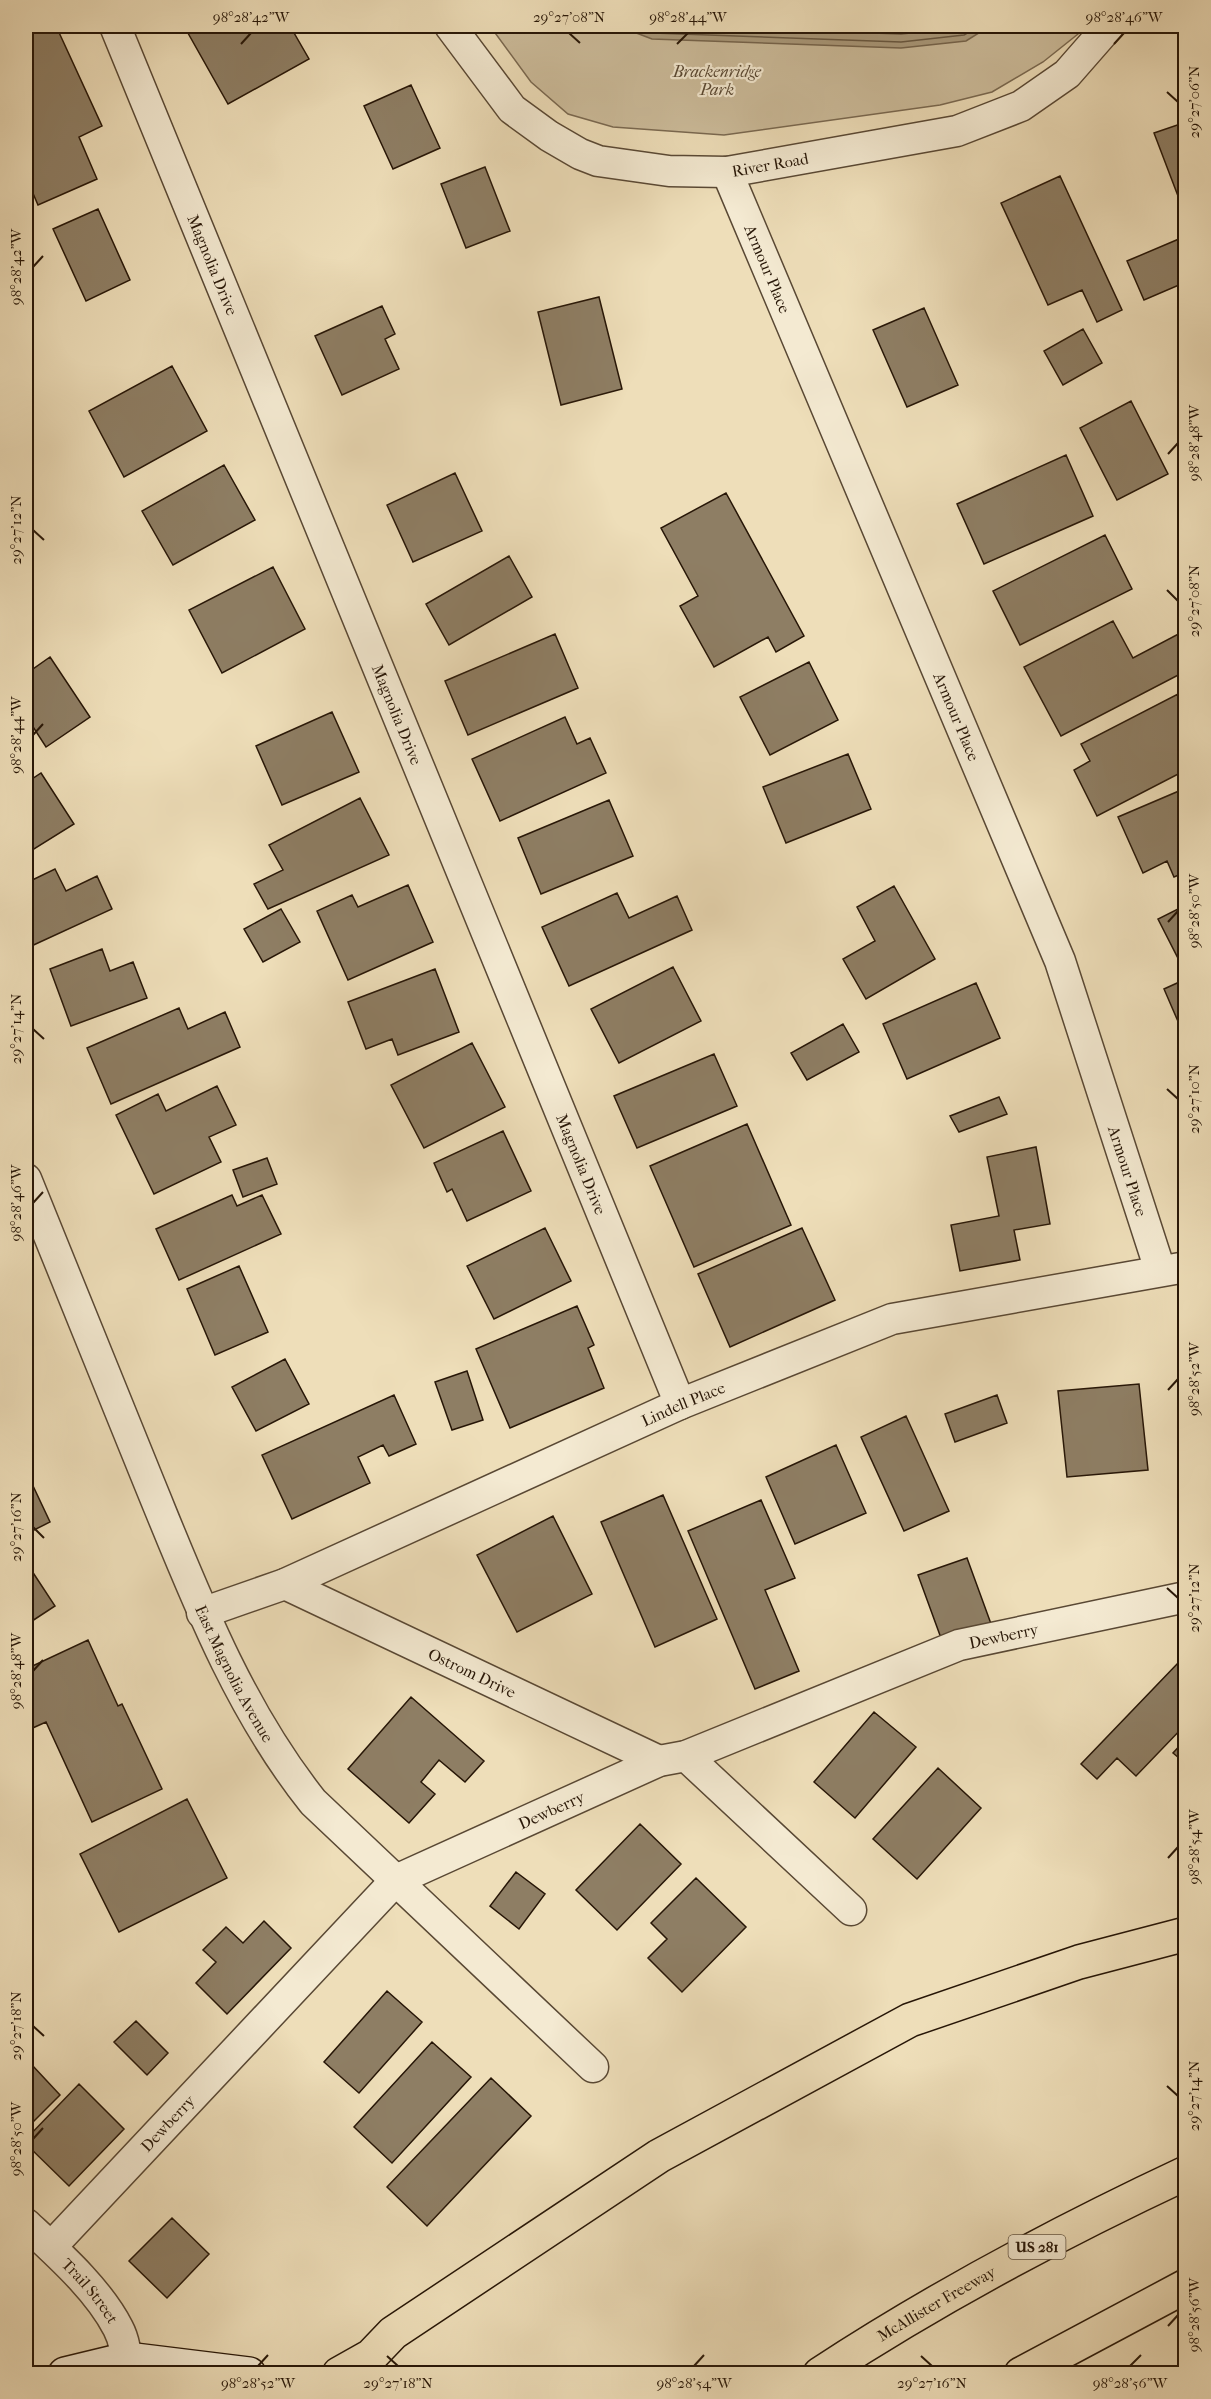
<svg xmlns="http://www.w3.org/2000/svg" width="1211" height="2399" font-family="'IM FELL French Canon',serif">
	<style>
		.green { fill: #ccbc9b; stroke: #7a6951; stroke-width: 1.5 }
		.water { fill: #aa9a7c; stroke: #76654d; stroke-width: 1.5 }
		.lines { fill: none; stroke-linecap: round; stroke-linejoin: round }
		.shore { stroke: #685842; stroke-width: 1.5 }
		.building { fill: #8e7e64; stroke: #271607; stroke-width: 1.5 }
		.street-casing { stroke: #594834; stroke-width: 33 }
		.secondary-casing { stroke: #271607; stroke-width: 36 }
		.highway-casing { stroke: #271607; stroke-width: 36 }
		.street { stroke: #f4ead2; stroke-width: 30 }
		.secondary { stroke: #f4ead2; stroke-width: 33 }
		.highway { stroke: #eedeb9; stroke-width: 33 }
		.ticks { fill: none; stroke: #271607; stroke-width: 2 }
		.labels { text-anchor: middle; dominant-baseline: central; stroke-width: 4.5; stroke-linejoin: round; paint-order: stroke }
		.shield { fill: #f4ead2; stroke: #645644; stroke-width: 1.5 }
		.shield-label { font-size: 15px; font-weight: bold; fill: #271607 }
		.park-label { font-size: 16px; font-style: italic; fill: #594833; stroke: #f4ead2 }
		.street-label { font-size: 16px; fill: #271607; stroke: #f4ead2 }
		.neatline { fill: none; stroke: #271607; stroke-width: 2 }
		.ticks-label { font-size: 15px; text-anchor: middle; fill: #271607 }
	</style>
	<rect width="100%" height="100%" fill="#eedeb9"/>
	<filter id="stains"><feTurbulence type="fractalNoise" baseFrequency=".00333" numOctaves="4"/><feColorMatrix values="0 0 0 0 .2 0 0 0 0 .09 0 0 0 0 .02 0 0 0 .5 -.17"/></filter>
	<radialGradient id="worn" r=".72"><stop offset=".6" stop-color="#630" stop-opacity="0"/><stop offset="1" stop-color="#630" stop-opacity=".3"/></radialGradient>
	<path class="green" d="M 490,26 L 1083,26 L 1078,34 L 1043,62 L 992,92 L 940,105 L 724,135 L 613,127 L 568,114 L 531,82 Z"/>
	<path class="water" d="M 618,26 L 990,26 L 966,41 L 901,48 L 652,39 Z"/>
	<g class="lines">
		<path class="shore" d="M 634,26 L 653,33 L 901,42 L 964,35 L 979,26
			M 663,26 L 901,34 L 961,28 L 965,26"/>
	</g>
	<path class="building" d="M 43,26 L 56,26 L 102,126 L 79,137 L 97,179 L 38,205 L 26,177 L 26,28 L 28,32 Z
		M 184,26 L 290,26 L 309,59 L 228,104 Z
		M 411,85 L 440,148 L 393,169 L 364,106 Z
		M 1186,122 L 1186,217 L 1154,133 Z
		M 485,167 L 510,231 L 466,248 L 441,184 Z
		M 1060,176 L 1122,310 L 1097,322 L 1082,290 L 1048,305 L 1001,203 Z
		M 98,209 L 130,280 L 86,301 L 53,229 Z
		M 1186,236 L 1186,282 L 1144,300 L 1127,261 Z
		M 599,297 L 622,389 L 561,405 L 538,312 Z
		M 382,306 L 395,334 L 385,339 L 399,369 L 342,395 L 315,336 Z
		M 924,308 L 958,385 L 907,407 L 873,330 Z
		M 1083,329 L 1102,363 L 1063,385 L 1044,351 Z
		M 172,366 L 207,431 L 124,477 L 89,411 Z
		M 1131,401 L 1168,474 L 1117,500 L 1080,428 Z
		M 1066,455 L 1093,516 L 984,564 L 957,504 Z
		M 224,465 L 255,520 L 173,565 L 142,511 Z
		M 455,473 L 482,531 L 413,562 L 387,505 Z
		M 726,493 L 804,636 L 776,652 L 768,637 L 714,667 L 680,606 L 698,596 L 661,528 Z
		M 1105,535 L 1132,589 L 1020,645 L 993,591 Z
		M 509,556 L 532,597 L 449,645 L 426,604 Z
		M 273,567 L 305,629 L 222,673 L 189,610 Z
		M 1113,621 L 1133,658 L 1186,630 L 1186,671 L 1061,736 L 1024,667 Z
		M 555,634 L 578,688 L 468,735 L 445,681 Z
		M 50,657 L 90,717 L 46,747 L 26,716 L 26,674 Z
		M 809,662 L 838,720 L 770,755 L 740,697 Z
		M 1178,694 L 1186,710 L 1186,770 L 1097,816 L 1074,770 L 1090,761 L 1081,744 Z
		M 332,712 L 359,772 L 282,805 L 256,746 Z
		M 565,717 L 577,744 L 590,738 L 606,773 L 500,821 L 472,759 Z
		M 848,754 L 871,809 L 786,843 L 763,787 Z
		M 41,773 L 74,824 L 26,854 L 26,783 Z
		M 1186,788 L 1186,872 L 1174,877 L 1167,861 L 1143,873 L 1118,817 Z
		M 360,798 L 389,855 L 268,909 L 254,884 L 283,870 L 269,845 Z
		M 609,800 L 633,856 L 541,894 L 518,838 Z
		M 55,869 L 66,891 L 97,876 L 112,909 L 27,948 L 26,883 Z
		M 408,885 L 433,942 L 348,980 L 317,911 L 352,895 L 358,907 Z
		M 894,886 L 935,959 L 866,999 L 843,959 L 875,941 L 857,907 Z
		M 617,893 L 629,918 L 677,896 L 692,930 L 569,986 L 542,927 Z
		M 1186,905 L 1186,967 L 1183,968 L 1158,919 Z
		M 281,909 L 300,942 L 263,962 L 244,929 Z
		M 102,949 L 110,971 L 133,962 L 147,998 L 71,1026 L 50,969 Z
		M 673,967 L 701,1021 L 619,1063 L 591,1009 Z
		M 435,969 L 459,1032 L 398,1055 L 392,1039 L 366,1049 L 348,1002 Z
		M 1186,979 L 1186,1024 L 1180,1026 L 1164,989 Z
		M 976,983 L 1000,1038 L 907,1079 L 883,1024 Z
		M 179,1008 L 188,1029 L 225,1012 L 240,1047 L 111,1104 L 87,1048 Z
		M 843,1024 L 859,1052 L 807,1080 L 791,1053 Z
		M 472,1043 L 505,1107 L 424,1148 L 391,1085 Z
		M 714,1054 L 737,1106 L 637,1148 L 614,1096 Z
		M 217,1086 L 236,1125 L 209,1137 L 221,1162 L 154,1194 L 116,1115 L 158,1094 L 166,1111 Z
		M 999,1097 L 1007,1114 L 959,1132 L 950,1116 Z
		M 747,1124 L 791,1225 L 694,1267 L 650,1166 Z
		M 503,1131 L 531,1191 L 467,1221 L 452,1189 L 447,1192 L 434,1163 Z
		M 1036,1147 L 1050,1224 L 1014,1230 L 1020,1260 L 960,1271 L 951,1225 L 999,1216 L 987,1157 Z
		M 267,1158 L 277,1184 L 243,1197 L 233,1170 Z
		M 232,1195 L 237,1206 L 262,1195 L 281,1234 L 179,1280 L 156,1229 Z
		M 545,1228 L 571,1281 L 494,1319 L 467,1266 Z
		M 802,1228 L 835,1300 L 730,1347 L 698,1274 Z
		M 239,1266 L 268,1332 L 215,1355 L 187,1289 Z
		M 577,1306 L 594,1345 L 588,1348 L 604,1388 L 510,1428 L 476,1349 Z
		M 285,1359 L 309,1404 L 256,1431 L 232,1387 Z
		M 467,1371 L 483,1420 L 452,1430 L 435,1382 Z
		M 1139,1384 L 1148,1470 L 1067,1477 L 1058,1391 Z
		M 394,1395 L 416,1444 L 389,1456 L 383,1445 L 358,1457 L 370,1483 L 292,1519 L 262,1455 Z
		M 997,1395 L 1007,1423 L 955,1442 L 945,1414 Z
		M 906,1416 L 949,1511 L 904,1531 L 861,1437 Z
		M 836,1445 L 866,1513 L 795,1544 L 766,1477 Z
		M 26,1471 L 50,1522 L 26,1534 Z
		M 663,1495 L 717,1619 L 655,1647 L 601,1522 Z
		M 761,1500 L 795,1578 L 765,1590 L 799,1671 L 755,1689 L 688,1531 Z
		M 553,1516 L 592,1594 L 517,1632 L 477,1555 Z
		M 967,1558 L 994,1632 L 945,1649 L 918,1575 Z
		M 28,1565 L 55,1606 L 26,1625 L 26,1567 Z
		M 88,1640 L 118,1706 L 122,1704 L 162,1789 L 92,1822 L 46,1722 L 26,1731 L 26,1669 Z
		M 1178,1663 L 1186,1670 L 1186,1724 L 1136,1776 L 1117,1758 L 1097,1779 L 1081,1764 Z
		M 411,1697 L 484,1761 L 465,1782 L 439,1760 L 421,1782 L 435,1794 L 409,1823 L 348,1769 Z
		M 874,1712 L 916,1747 L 855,1818 L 814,1782 Z
		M 1186,1739 L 1186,1764 L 1173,1753 Z
		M 938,1768 L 981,1808 L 917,1879 L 873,1839 Z
		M 187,1799 L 227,1878 L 119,1932 L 80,1854 Z
		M 640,1824 L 681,1864 L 617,1930 L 576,1890 Z
		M 516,1872 L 545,1894 L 519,1929 L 490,1906 Z
		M 696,1878 L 746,1927 L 682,1992 L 648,1958 L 667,1939 L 651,1923 Z
		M 264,1921 L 291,1948 L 227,2014 L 196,1983 L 216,1962 L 203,1950 L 226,1927 L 243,1943 Z
		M 387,1991 L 422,2022 L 359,2093 L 324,2062 Z
		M 136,2021 L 168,2053 L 147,2075 L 114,2042 Z
		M 432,2042 L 471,2077 L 392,2163 L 354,2127 Z
		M 32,2065 L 60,2095 L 26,2129 L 26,2071 Z
		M 491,2078 L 531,2116 L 427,2226 L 387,2187 Z
		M 79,2084 L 124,2129 L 69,2186 L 26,2144 L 26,2139 Z
		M 172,2218 L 209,2254 L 167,2298 L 129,2261 Z"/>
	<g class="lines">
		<g class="street-casing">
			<g id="street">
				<path id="s1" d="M 115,26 L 680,1404"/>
				<path id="s2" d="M 450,26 L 512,109 L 549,136 L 580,154 L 598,161 L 669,171 L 727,172 L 957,131 L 1021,106 L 1067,74 L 1109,26"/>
				<path id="s3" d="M 727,172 L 1060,961 L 1160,1270"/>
				<path id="s4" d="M 26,1179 C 67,1281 109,1383 150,1485 C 195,1595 238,1708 313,1802 L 593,2067"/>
				<path id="s5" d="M 285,1584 L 659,1761"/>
				<path id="s6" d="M 202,1613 L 285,1584 L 680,1404 L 892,1319 L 1186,1267"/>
				<path d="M 686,1756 L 851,1910"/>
				<path id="s7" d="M 26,2224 C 57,2253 98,2289 118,2328 C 125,2341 127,2359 127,2374"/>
				<path id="s8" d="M 51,2247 L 396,1880 L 659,1761 L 686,1756 L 959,1645 L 1186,1597"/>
			</g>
		</g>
		<g class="secondary-casing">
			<path id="secondary" d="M 65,2374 L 127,2359 L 249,2374"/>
		</g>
		<g class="highway-casing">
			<g id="highway">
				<path d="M 339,2374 L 371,2356 L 393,2333 L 659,2156 L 910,2020 L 1079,1962 L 1186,1934"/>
				<path id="s9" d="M 820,2374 C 936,2298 1060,2232 1186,2173"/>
				<path d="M 1021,2374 L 1186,2286"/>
			</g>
		</g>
		<use href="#street" class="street"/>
		<use href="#secondary" class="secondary"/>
		<use href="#highway" class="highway"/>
	</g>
	<path class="ticks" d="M 569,33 L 580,43M 241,44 L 251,33M 677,44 L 688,33M 1114,44 L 1124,33M 1167,92 L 1178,102M 33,267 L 43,256M 1168,454 L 1178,443M 33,530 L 44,540M 1167,590 L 1178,601M 33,735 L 43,724M 1168,922 L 1178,911M 33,1029 L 44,1039M 1167,1089 L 1178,1099M 33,1203 L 43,1192M 1168,1390 L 1178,1379M 33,1527 L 44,1538M 1167,1588 L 1178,1598M 33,1671 L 43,1660M 1168,1858 L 1178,1847M 33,2026 L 44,2036M 1167,2086 L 1178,2096M 33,2139 L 43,2128M 1168,2326 L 1178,2315M 387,2356 L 398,2366M 921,2356 L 932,2366M 258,2366 L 268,2355M 694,2366 L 704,2355M 1130,2366 L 1141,2355"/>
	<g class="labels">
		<rect class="shield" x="1008.5" y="2235" width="57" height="24" rx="4.5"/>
		<g class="shield-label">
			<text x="1037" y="2247">US 281</text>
		</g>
		<g class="park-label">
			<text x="717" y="71">Brackenridge<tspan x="717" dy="18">Park</tspan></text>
		</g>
		<g class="street-label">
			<text stroke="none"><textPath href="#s2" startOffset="378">River Road</textPath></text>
			<text stroke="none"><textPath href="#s1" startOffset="258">Magnolia Drive</textPath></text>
			<text stroke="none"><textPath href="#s3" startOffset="105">Armour Place</textPath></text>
			<text stroke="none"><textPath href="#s1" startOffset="744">Magnolia Drive</textPath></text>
			<text stroke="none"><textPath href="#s3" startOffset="591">Armour Place</textPath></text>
			<text stroke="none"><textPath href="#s1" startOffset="1230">Magnolia Drive</textPath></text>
			<text stroke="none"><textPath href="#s3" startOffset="1077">Armour Place</textPath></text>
			<text stroke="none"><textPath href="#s6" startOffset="525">Lindell Place</textPath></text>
			<text stroke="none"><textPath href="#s8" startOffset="1160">Dewberry</textPath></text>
			<text stroke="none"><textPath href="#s4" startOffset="537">East Magnolia Avenue</textPath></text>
			<text stroke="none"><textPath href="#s5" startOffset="207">Ostrom Drive</textPath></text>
			<text stroke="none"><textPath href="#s8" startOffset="674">Dewberry</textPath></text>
			<text stroke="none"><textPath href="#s8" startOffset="170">Dewberry</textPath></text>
			<text stroke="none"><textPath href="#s7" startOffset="93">Trail Street</textPath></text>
			<text stroke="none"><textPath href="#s9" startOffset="136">McAllister Freeway</textPath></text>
		</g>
	</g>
	<rect width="1211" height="2399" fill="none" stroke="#eedeb9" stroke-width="66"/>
	<rect x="33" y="33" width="1145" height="2333" class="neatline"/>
	<g class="ticks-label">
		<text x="251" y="22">98°28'42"W</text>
		<text x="569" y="22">29°27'08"N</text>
		<text x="688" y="22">98°28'44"W</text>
		<text x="1124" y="22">98°28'46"W</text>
		<text transform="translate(1194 102) rotate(-90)" y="5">29°27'06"N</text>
		<text transform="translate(16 267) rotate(-90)" y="5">98°28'42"W</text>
		<text transform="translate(1194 443) rotate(-90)" y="5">98°28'48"W</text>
		<text transform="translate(16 530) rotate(-90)" y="5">29°27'12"N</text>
		<text transform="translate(1194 601) rotate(-90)" y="5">29°27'08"N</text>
		<text transform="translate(16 735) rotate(-90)" y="5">98°28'44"W</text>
		<text transform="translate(1194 911) rotate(-90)" y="5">98°28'50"W</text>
		<text transform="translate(16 1029) rotate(-90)" y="5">29°27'14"N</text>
		<text transform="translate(1194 1099) rotate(-90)" y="5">29°27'10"N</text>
		<text transform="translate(16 1203) rotate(-90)" y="5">98°28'46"W</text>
		<text transform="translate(1194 1379) rotate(-90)" y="5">98°28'52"W</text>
		<text transform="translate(16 1527) rotate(-90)" y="5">29°27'16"N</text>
		<text transform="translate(1194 1598) rotate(-90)" y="5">29°27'12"N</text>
		<text transform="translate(16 1671) rotate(-90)" y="5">98°28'48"W</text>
		<text transform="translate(1194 1847) rotate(-90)" y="5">98°28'54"W</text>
		<text transform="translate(16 2026) rotate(-90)" y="5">29°27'18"N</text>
		<text transform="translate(1194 2096) rotate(-90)" y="5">29°27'14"N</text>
		<text transform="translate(16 2139) rotate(-90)" y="5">98°28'50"W</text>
		<text transform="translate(1194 2315) rotate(-90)" y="5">98°28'56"W</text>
		<text x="258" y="2388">98°28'52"W</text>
		<text x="398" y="2388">29°27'18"N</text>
		<text x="694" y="2388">98°28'54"W</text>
		<text x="932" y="2388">29°27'16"N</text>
		<text x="1130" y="2388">98°28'56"W</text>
	</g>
	<rect width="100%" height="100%" filter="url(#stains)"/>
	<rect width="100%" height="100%" fill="url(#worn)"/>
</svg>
